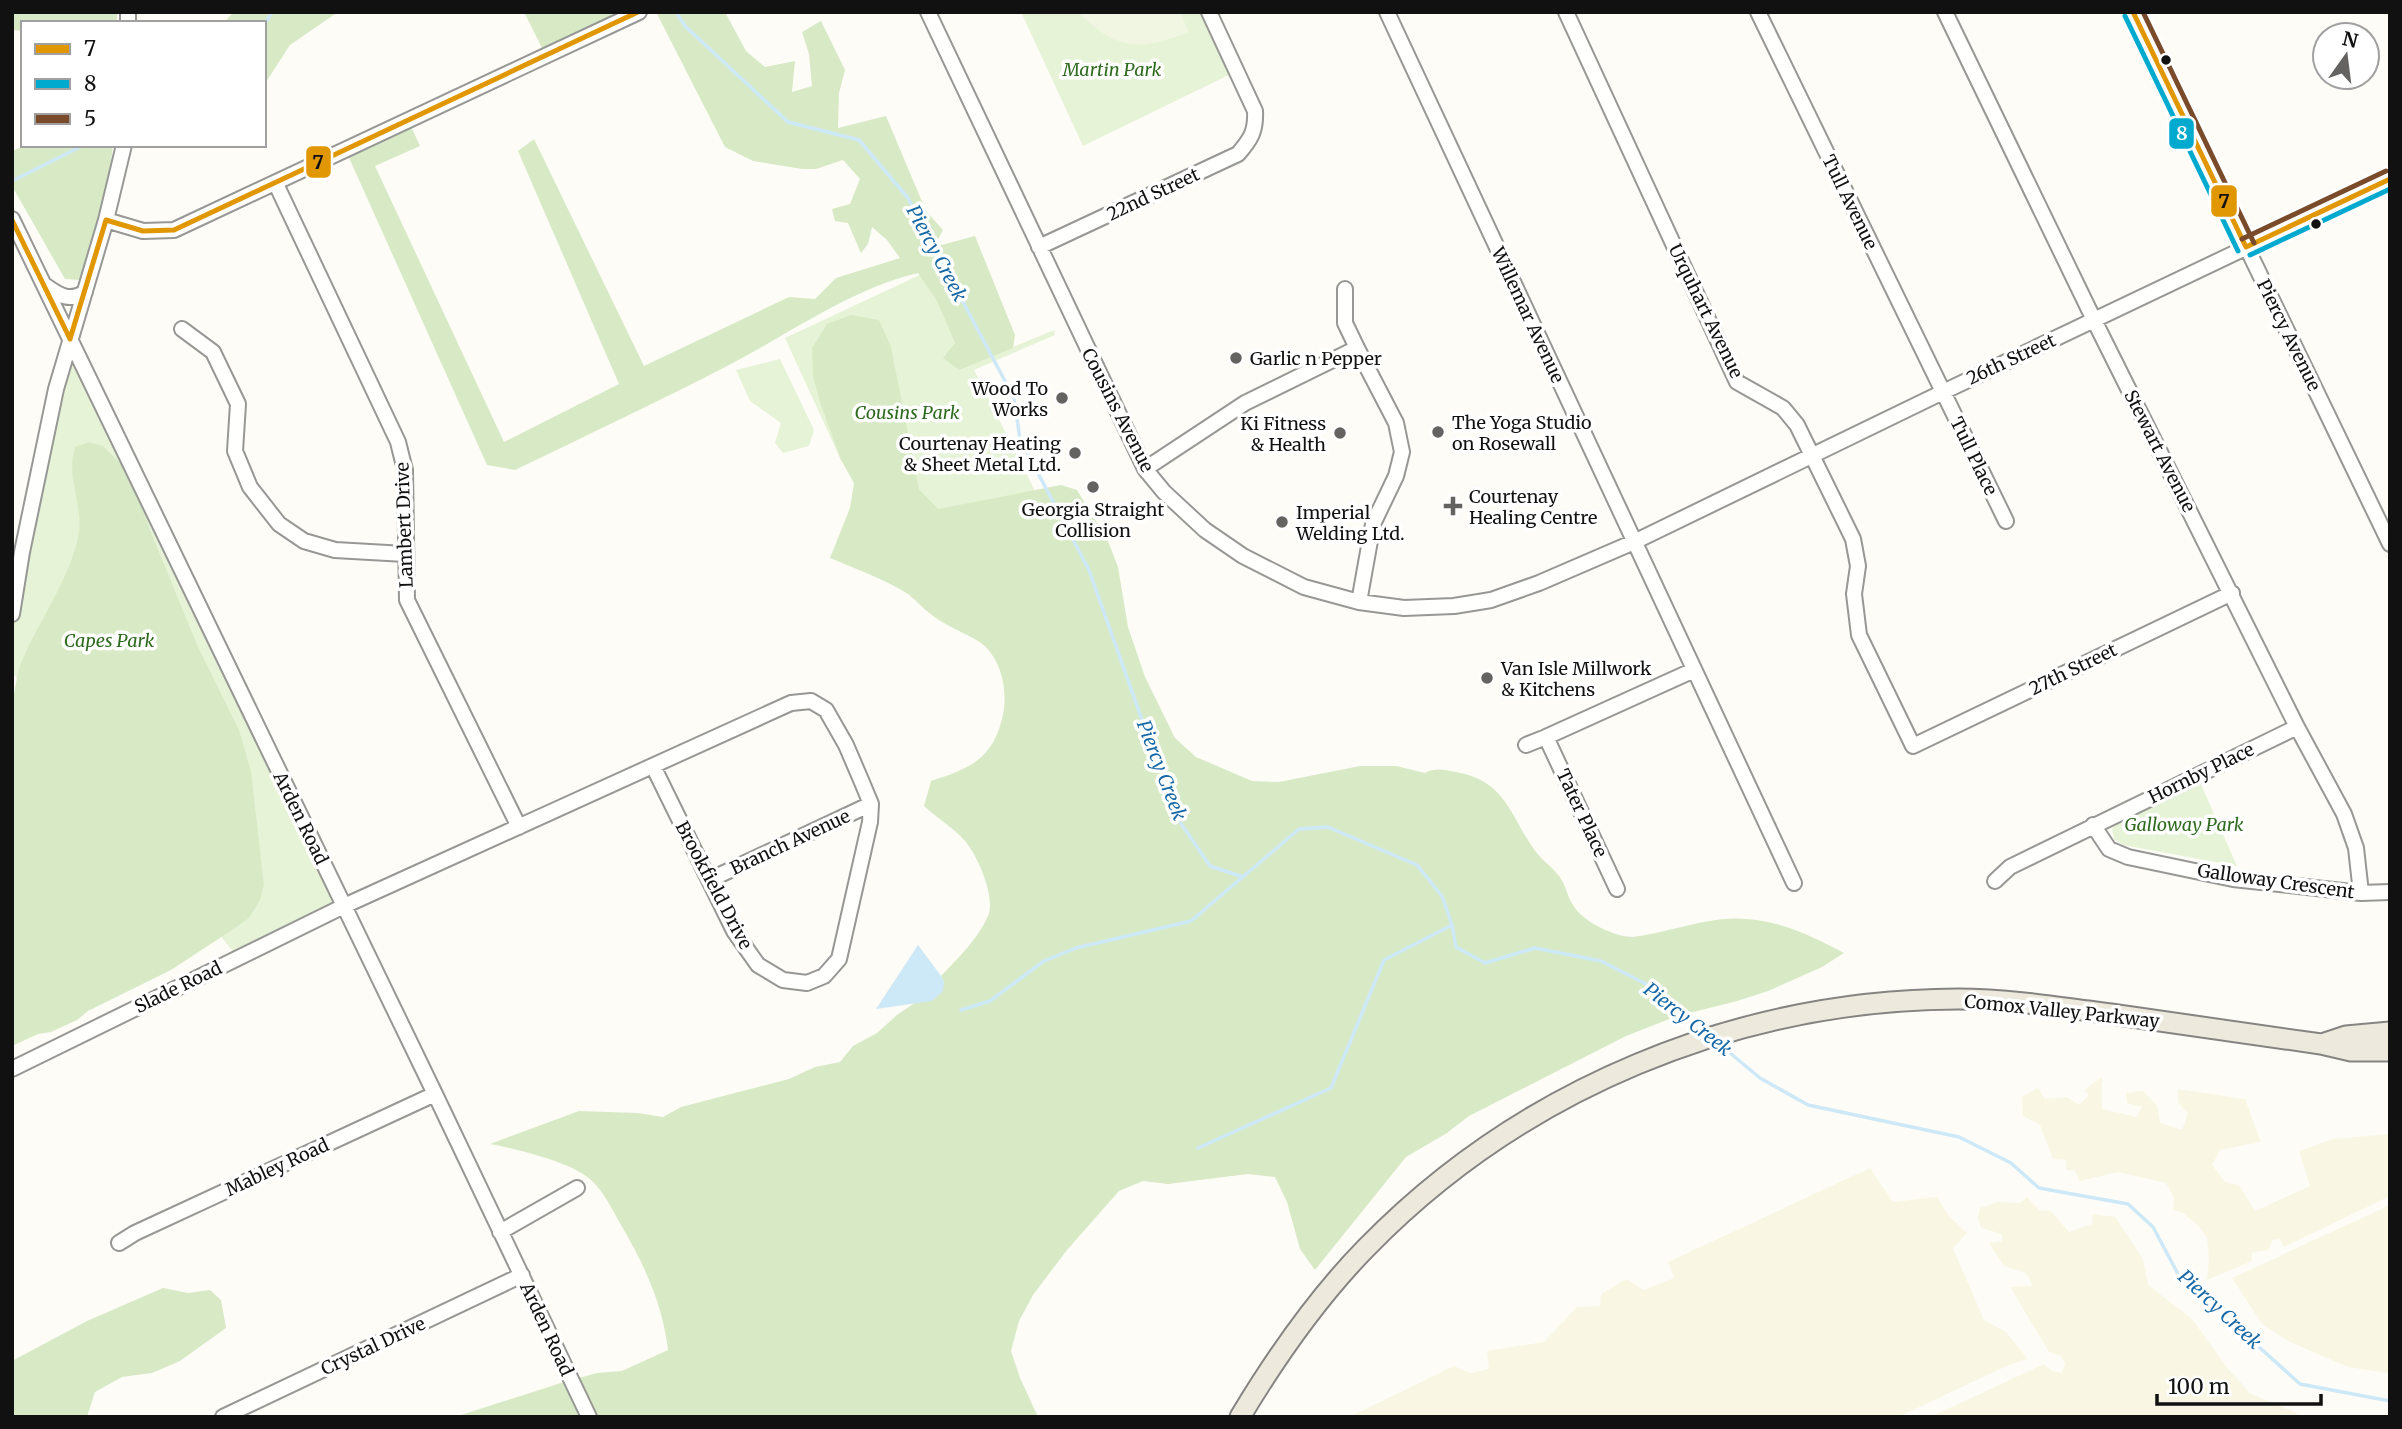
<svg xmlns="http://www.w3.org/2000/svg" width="2402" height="1429" font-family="Merriweather,serif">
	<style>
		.farmland { fill: #f9f7e4 }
		.green { fill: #e7f3d7 }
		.forest { fill: #d8eac5 }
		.pitch { fill: #f0f6e1 }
		.water { fill: #cde8f7 }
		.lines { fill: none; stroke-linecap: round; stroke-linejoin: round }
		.stream { stroke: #cde8f7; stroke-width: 3.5 }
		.minor-casing { stroke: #979795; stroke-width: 18 }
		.major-casing { stroke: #858482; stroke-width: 23 }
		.minor { stroke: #fffffe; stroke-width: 14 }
		.major { stroke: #ede9dc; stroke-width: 19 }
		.bus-1-casing { stroke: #fff; stroke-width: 10 }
		.bus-2-casing { stroke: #fff; stroke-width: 10 }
		.bus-3-casing { stroke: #fff; stroke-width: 10 }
		.bus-1 { stroke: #e09702; stroke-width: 5 }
		.bus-2 { stroke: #00a9ce; stroke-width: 5 }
		.bus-3 { stroke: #7a4b2a; stroke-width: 5 }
		.bus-dot { fill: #111; stroke: #fff; stroke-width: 2.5 }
		.poi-dot { fill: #646362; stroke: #fff; stroke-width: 2.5 }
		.labels { text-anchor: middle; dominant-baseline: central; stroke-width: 7; stroke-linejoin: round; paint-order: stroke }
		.park-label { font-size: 18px; font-style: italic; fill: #2f6b1f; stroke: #fff }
		.street-label { font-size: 18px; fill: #111; stroke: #fff }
		.poi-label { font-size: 18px; fill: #111; stroke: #fff; text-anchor: start }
		.water-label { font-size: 19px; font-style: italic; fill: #1768a6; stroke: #fff }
		.line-badge { stroke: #fff; stroke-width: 2.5 }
		.badge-label { font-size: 19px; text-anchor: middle; font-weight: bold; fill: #fff }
		.pale-badge-label { font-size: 19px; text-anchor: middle; font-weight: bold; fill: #111 }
	</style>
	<rect width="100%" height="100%" fill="#fdfcf7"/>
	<path class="farmland" d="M 2102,1077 L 2102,1109 L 2137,1117 L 2142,1107 L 2127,1103 L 2126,1093 L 2143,1091 L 2157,1106 L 2160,1123 L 2182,1130 L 2188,1114 L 2178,1102 L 2178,1089 L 2245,1099 L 2261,1142 L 2220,1150 L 2212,1165 L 2225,1182 L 2239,1185 L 2255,1211 L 2310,1186 L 2299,1151 L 2333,1139 L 2390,1134 L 2390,1196 L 2284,1247 L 2280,1239 L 2273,1240 L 2268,1250 L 2252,1253 L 2252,1261 L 2207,1280 L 2209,1259 L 2207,1238 L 2199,1226 L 2183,1213 L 2173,1210 L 2174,1198 L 2166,1183 L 2118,1172 L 2080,1181 L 2075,1171 L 2066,1170 L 2066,1160 L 2053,1159 L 2040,1125 L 2023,1116 L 2022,1096 L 2038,1088 L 2045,1099 L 2067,1097 L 2079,1105 L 2089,1095 L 2084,1090 Z
		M 1870,1168 L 1893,1202 L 1937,1197 L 1948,1215 L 1967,1233 L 1953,1248 L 1984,1320 L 2006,1332 L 2028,1359 L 2009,1365 L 1898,1417 L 1349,1417 L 1454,1366 L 1470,1373 L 1489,1369 L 1487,1351 L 1544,1342 L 1577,1307 L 1600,1306 L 1601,1294 L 1627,1279 L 1644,1290 L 1674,1278 L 1668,1262 Z
		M 2027,1197 L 2039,1210 L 2051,1211 L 2069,1232 L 2092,1224 L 2093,1214 L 2115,1217 L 2143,1259 L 2148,1285 L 2192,1319 L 2229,1370 L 2250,1393 L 2297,1413 L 2297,1417 L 1930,1417 L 2044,1364 L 2052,1371 L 2062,1373 L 2065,1364 L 2061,1356 L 2049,1352 L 2010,1287 L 2033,1286 L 2026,1273 L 2004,1266 L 1989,1243 L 2002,1241 L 2002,1234 L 1981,1228 L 1978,1218 L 1980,1208 L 1998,1202 L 2020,1203 Z
		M 2390,1205 L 2390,1377 L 2388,1373 L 2348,1367 L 2290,1342 L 2262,1324 L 2232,1278 Z"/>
	<path class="green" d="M 1021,12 L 1209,12 L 1237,71 L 1083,146 Z
		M 924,273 L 972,364 L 1054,330 L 1055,335 L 974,370 L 1041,503 L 927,561 L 841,460 L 785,338 Z
		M 70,339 L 344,906 L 238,958 L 12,672 L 12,614 Z
		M 780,359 L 814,430 L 809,446 L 783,453 L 775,443 L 781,423 L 750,401 L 736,370 Z
		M 2199,780 L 2237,866 L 2123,845 L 2114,839 L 2112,829 L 2117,820 Z"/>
	<path class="forest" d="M 12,12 L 117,12 L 117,23 L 23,23 L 23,31 L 12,30 Z
		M 234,12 L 338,12 L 290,45 L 264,85 L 264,23 L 223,23 Z
		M 524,12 L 639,12 L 546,56 Z
		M 656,12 L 725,12 L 746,51 L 765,67 L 795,61 L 792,92 L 812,86 L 809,54 L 802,32 L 821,21 L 845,70 L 839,93 L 838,128 L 886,116 L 926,211 L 943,230 L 934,247 L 975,236 L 1015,335 L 1013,348 L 959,370 L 943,358 L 955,343 L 937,301 L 918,273 C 851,289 792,332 731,364 C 660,401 587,435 515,470 L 487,465 L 346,151 L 409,122 L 420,146 L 375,166 L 504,442 L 619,384 L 518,151 L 534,139 L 644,366 L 789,297 L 815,299 L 836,278 L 900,258 L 887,240 L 872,227 L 868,244 L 861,253 L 848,223 L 835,221 L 832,209 L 850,204 L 860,179 L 843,160 L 816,169 L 802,169 L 753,161 L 725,147 Z
		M 26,145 L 113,145 L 109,181 L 80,280 L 65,279 L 12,186 L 12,151 Z
		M 851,315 L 879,320 L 891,347 L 919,489 L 938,509 L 1061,485 L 1077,490 L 1108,541 L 1118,567 L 1128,627 L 1145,677 L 1175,738 L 1196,757 L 1252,781 L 1279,782 L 1360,766 L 1396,766 L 1425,773 C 1436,767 1445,770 1456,772 C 1507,781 1510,817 1536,852 C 1543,861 1552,867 1559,876 C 1566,885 1567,896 1573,905 C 1582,921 1614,937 1633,937 C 1664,933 1693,922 1724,919 C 1767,915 1807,933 1844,953 L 1822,967 L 1768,991 L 1737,1001 L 1677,1016 L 1626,1036 L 1469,1116 L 1447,1133 L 1406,1157 L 1315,1270 L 1300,1249 L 1287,1202 L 1275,1177 L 1248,1174 L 1168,1184 L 1143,1181 L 1119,1191 L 1067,1250 L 1033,1295 L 1019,1321 L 1011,1351 L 1020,1378 L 1038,1417 L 455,1417 L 564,1382 L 597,1373 L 622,1371 L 668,1350 C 663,1305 644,1264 621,1225 C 612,1209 604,1192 591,1180 C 572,1162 516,1149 490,1144 L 579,1111 L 638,1113 L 663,1117 L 681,1107 L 789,1079 L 815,1067 L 840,1062 L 853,1046 L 877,1033 L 897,1015 L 944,983 L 941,976 C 958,958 978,939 988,916 C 996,898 978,856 965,841 C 954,828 937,818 924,806 L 931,781 C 968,769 992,760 1002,719 C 1009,693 1002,656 978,641 C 963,632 946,626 932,615 C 923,609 916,600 908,594 C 884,579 856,569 830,558 L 850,508 L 854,483 L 841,460 L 821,405 L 813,377 L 812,348 L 827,324 Z
		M 89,442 L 103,446 L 125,468 L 137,493 L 152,535 L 198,647 L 239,730 L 251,771 L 264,886 L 260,900 L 249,918 L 235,928 L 171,970 L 88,1011 L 77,1020 L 51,1032 L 38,1034 L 12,1046 L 12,703 C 16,689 16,674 22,661 C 39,620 68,582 78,538 C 85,507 65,477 75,447 Z
		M 163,1288 L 188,1293 L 210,1290 L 221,1300 L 226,1328 L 180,1361 L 152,1373 L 122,1377 L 95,1392 L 87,1417 L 12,1417 L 12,1361 L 87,1321 Z"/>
	<path class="pitch" d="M 1078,12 L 1180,12 L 1189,32 C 1141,51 1116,51 1078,12 Z"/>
	<path class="water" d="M 918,945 L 941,976 L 944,982 L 943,991 L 932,1001 L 876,1009 Z"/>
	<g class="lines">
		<path class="stream" d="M 676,12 L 685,26 L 788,122 L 859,140 L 908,198 L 1014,398 L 1020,439 L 1089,570 L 1176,816 L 1210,866 L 1243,877
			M 264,25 L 272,12
			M 12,181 L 84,145
			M 961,1010 L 990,1001 L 1044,961 L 1076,948 L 1191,921 L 1299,829 L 1328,827 L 1417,865 L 1442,896 L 1452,925 L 1456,947 L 1485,963 L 1535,948 L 1601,961 L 1648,985 L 1704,1031
			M 1718,1043 L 1760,1078 L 1808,1105 L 1959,1137 L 2011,1163 L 2039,1188 L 2128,1204 L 2153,1227 L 2178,1274 L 2300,1384 L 2390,1401
			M 1198,1148 L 1331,1088 L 1384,960 L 1452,925"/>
		<g class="minor-casing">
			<path id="minor" d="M 128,12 L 128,23
				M 928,12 L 1145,469 L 1164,492 L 1205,530 L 1243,556 L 1304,587 L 1359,602 L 1404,608 L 1454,606 L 1491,600 L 1539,583 L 1634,542 L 1943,392 L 2390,179
				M 1387,12 L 1794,883
				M 1566,12 L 1737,382 L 1783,408 L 1797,425 L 1853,539 L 1858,566 L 1854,594 L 1859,635 L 1913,746 L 2232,593
				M 1758,12 L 2006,521
				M 1945,12 L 2094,320 L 2297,727 L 2344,814 L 2356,848 L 2361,893
				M 2133,12 L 2390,544
				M 276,184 L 398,442 L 405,470 L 407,600 L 519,827
				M 12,219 L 435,1094 L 589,1417
				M 106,220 L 143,231 L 174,230 L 639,12
				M 1039,247 L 1238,154 C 1251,139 1256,131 1255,111 L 1209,12
				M 46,286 C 60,296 70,302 85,292
				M 1345,289 L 1345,323 L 1357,348
				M 182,329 L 213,352 L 238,404 L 235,451 L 250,487 L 279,524 L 304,541 L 335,550 L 405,554
				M 1145,469 L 1245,403 L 1357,348 L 1396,423 L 1402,452 L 1396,476 L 1373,524 L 1359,602
				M 12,614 L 22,552 L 56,389 L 106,220 L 124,145
				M 1526,745 L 1546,737
				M 2093,825 L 2109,849 L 2128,857 L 2233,879 L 2361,893 L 2390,892
				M 709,880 L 871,804
				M 1995,881 L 2010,867 L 2297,727
				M 1617,889 L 1546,737 L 1694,670
				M 12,1069 L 344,906 L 791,703 L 811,701 L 826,710 L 846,745 L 861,780 L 871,804 L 870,822 L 839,959 L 824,976 L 807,983 L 783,980 L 758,965 L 734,931 L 653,766
				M 500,1232 L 577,1188
				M 119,1243 L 135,1233 L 435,1094
				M 223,1417 L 522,1275"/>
		</g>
		<g class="major-casing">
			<path id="major" d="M 2322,1044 L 2346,1036 L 2390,1032
				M 1240,1417 C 1276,1357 1317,1298 1366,1248 C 1521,1089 1736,1000 1958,999 C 2011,999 2065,1008 2118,1015 C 2186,1025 2254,1034 2321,1044 L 2351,1051 L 2390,1051"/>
		</g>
		<use href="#minor" class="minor"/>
		<use href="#major" class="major"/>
		<g class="bus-1-casing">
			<path id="bus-1" d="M 2133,12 L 2246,247 L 2390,179
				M 12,220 L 70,339
				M 70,339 L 106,220 L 143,231 L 174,230 L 638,12"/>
		</g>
		<g class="bus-2-casing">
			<path id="bus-2" d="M 2125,16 L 2238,251
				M 2250,255 L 2390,189"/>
		</g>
		<g class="bus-3-casing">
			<path id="bus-3" d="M 2143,12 L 2254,243
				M 2242,239 L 2386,171"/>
		</g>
		<use href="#bus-1" class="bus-1"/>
		<use href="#bus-2" class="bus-2"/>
		<use href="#bus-3" class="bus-3"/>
	</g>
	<g class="bus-dot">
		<circle cx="2166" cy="60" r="6"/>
		<circle cx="2316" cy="224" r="6"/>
	</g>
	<g class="poi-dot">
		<circle cx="1236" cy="358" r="7"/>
		<circle cx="1062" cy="398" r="7"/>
		<circle cx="1438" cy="432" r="7"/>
		<circle cx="1340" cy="433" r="7"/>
		<circle cx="1075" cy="453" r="7"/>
		<circle cx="1093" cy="487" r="7"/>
		<path d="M1449.5 495.5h7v7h7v7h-7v7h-7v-7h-7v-7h7z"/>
		<circle cx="1282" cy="522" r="7"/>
		<circle cx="1487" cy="678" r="7"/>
	</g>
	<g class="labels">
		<g class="park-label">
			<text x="1112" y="69">Martin Park</text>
			<text x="907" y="412">Cousins Park</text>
			<text x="109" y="640">Capes Park</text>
			<text x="2184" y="824">Galloway Park</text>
		</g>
		<g class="street-label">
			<text transform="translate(1153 194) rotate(-25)">22nd Street</text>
			<text transform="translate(1850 202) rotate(64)">Tull Avenue</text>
			<text transform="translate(1706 311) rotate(64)">Urquhart Avenue</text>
			<text transform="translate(1528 315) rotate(65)">Willemar Avenue</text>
			<text transform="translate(2289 335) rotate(64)">Piercy Avenue</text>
			<text transform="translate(2011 359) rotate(-25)">26th Street</text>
			<text transform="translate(1118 410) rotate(63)">Cousins Avenue</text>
			<text transform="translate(2160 451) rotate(63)">Stewart Avenue</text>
			<text transform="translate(1974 456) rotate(64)">Tull Place</text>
			<text transform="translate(404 525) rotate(-92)">Lambert Drive</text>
			<text transform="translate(2073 669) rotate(-26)">27th Street</text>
			<text transform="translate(2201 773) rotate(-26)">Hornby Place</text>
			<text transform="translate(1582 813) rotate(65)">Tater Place</text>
			<text transform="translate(301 818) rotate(64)">Arden Road</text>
			<text transform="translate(790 842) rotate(-25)">Branch Avenue</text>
			<text transform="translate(2276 881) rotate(8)">Galloway Crescent</text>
			<text transform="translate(714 885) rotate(62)">Brookfield Drive</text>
			<text transform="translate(178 987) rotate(-26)">Slade Road</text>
			<text transform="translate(2062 1011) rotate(6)">Comox Valley Parkway</text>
			<text transform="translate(277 1167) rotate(-25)">Mabley Road</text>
			<text transform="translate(547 1329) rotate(65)">Arden Road</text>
			<text transform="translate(373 1346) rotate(-25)">Crystal Drive</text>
		</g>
		<g class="poi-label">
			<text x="1250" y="358">Garlic n Pepper</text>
			<text x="1048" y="388" text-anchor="end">Wood To<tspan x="1048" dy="21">Works</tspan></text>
			<text x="1452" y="422">The Yoga Studio<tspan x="1452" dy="21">on Rosewall</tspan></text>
			<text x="1326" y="423" text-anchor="end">Ki Fitness<tspan x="1326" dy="21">&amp; Health</tspan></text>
			<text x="1061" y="443" text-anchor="end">Courtenay Heating<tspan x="1061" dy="21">&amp; Sheet Metal Ltd.</tspan></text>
			<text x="1469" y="496">Courtenay<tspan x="1469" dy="21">Healing Centre</tspan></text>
			<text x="1093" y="509" text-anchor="middle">Georgia Straight<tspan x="1093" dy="21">Collision</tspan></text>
			<text x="1296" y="512">Imperial<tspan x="1296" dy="21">Welding Ltd.</tspan></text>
			<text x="1501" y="668">Van Isle Millwork<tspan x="1501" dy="21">&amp; Kitchens</tspan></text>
		</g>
		<g class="water-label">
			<text transform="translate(937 253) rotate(62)">Piercy Creek</text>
			<text transform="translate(1162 770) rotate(69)">Piercy Creek</text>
			<text transform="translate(1688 1019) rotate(38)">Piercy Creek</text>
			<text transform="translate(2220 1309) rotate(43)">Piercy Creek</text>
		</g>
	</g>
	<g class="line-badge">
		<rect x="2168" y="117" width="27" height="33" rx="7" fill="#00a9ce"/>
		<rect x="305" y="145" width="27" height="34" rx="7" fill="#e09702"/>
		<rect x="2210" y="184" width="28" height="34" rx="7" fill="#e09702"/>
	</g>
	<g class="badge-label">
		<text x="2182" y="140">8</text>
	</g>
	<g class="pale-badge-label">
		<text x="318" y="169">7</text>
		<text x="2224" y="208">7</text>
	</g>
	<rect width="2402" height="1429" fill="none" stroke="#111111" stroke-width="28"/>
	<rect x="21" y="21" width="245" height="126" fill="#ffffff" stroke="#a0a0a0" stroke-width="2"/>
	<rect x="35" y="44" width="35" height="10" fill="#e09702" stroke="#a0a0a0" stroke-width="2"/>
	<text x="84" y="56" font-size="21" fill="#111111">7</text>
	<rect x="35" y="79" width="35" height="10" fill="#00a9ce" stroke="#a0a0a0" stroke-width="2"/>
	<text x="84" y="91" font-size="21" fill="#111111">8</text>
	<rect x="35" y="114" width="35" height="10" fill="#7a4b2a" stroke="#a0a0a0" stroke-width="2"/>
	<text x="84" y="126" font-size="21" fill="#111111">5</text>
	<g transform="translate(2346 56) rotate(14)"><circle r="33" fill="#ffffff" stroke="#a0a0a0" stroke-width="2"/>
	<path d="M0-5L12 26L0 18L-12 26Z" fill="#646362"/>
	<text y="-10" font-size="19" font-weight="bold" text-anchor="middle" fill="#111111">N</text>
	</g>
	<path d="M2157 1394v10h164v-10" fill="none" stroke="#111111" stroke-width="3.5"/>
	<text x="2168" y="1394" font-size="21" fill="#111111" stroke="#ffffff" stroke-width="5" paint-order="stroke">100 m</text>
</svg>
